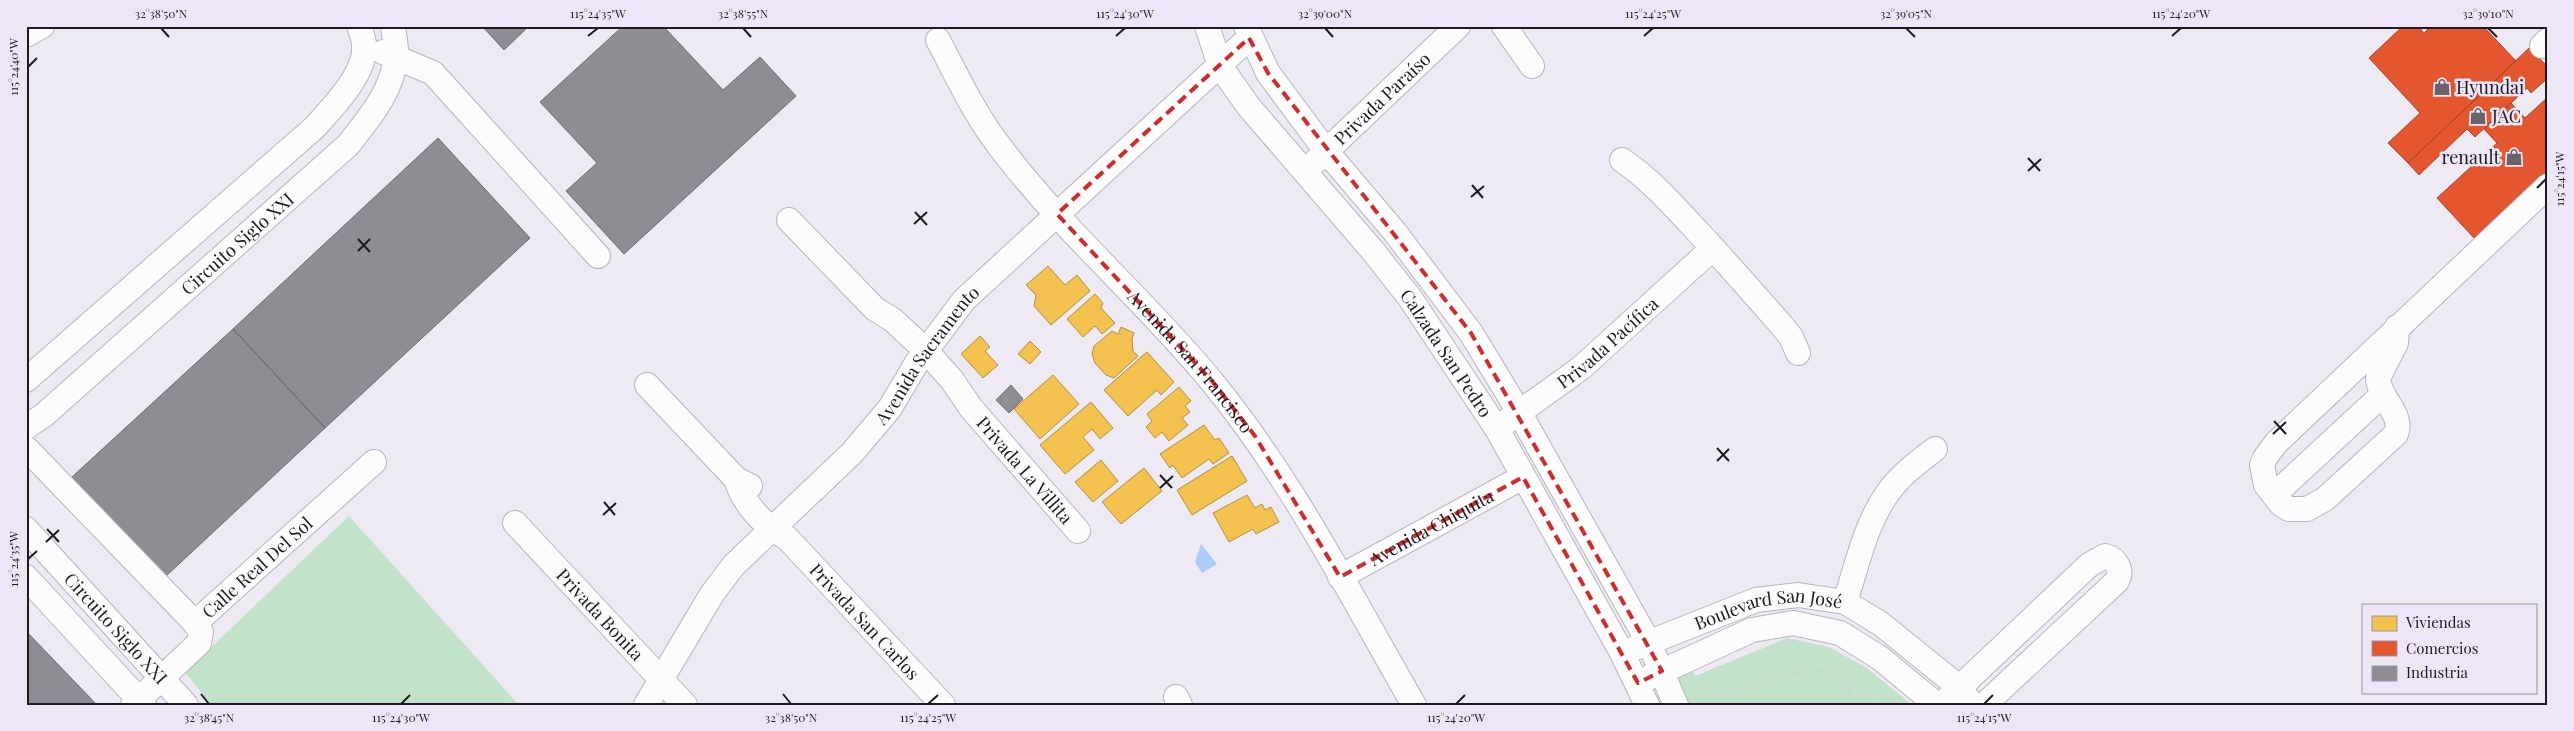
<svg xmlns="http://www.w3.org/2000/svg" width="2574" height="731" font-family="'Playfair Display',serif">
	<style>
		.green { fill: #c2e3ca }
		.water { fill: #abcdf6 }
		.homes { fill: #f2c14e; stroke: #b28f40 }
		.shops { fill: #e4572e; stroke: #a8452a }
		.industry { fill: #8d8d92; stroke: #6b6b70 }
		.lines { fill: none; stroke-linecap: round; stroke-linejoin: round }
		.minor-casing { stroke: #b8b5bd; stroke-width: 26 }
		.path { stroke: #ccccce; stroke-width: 3; stroke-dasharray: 1 4; stroke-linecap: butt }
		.minor { stroke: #fcfcfd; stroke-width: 24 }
		.marked { fill: none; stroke: #d62828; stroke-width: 4; stroke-dasharray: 10 6; stroke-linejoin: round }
		.ticks { fill: none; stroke: #1d1b21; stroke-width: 2 }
		.labels { text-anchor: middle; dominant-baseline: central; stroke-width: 5; stroke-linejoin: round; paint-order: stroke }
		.poi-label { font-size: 18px; fill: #1d1b21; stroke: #ece6f7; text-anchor: start }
		.street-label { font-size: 18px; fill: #1d1b21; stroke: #ece6f7 }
		.neatline { fill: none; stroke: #1d1b21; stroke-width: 2 }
		.ticks-label { font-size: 12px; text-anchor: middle; fill: #1d1b21 }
	</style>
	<rect width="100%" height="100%" fill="#edeaf3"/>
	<path class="green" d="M 349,516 L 519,705 L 211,705 L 185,672 Z
		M 1787,638 L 1829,647 L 1867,668 L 1912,705 L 1695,705 L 1694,702 L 1689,705 L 1676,673 L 1691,667 L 1695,676 Z"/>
	<path class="water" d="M 1201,544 L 1217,564 L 1202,573 L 1195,562 Z"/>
	<path class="homes" d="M 1048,266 L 1065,285 L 1077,275 L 1090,291 L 1051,325 L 1034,306 L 1036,295 L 1026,285 Z
		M 1095,294 L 1103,303 L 1101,308 L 1115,323 L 1102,334 L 1095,326 L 1083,337 L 1067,319 Z
		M 1121,327 L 1134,333 L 1132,339 L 1133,351 L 1138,356 L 1114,378 L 1106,375 L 1095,363 L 1092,354 L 1094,346 L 1112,331 L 1118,334 Z
		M 980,336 L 990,347 L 985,351 L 998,365 L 983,378 L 961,354 Z
		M 1030,341 L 1041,352 L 1030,364 L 1018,354 Z
		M 1147,352 L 1174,382 L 1161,395 L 1157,390 L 1128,416 L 1104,390 Z
		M 1053,375 L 1079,404 L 1040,439 L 1014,409 Z
		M 1179,387 L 1191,401 L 1185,406 L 1190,412 L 1182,418 L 1188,425 L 1169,441 L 1162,432 L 1155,438 L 1146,427 L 1152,421 L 1147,414 Z
		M 1091,402 L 1113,428 L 1100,439 L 1092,429 L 1083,437 L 1094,450 L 1065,474 L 1040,445 Z
		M 1204,425 L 1215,440 L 1219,438 L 1229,453 L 1213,464 L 1209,459 L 1182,478 L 1173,465 L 1170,468 L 1160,454 Z
		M 1232,456 L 1247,481 L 1192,515 L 1177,490 Z
		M 1101,460 L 1118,481 L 1093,502 L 1075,482 Z
		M 1144,468 L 1162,491 L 1121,524 L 1102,502 Z
		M 1247,495 L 1255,508 L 1262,504 L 1265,510 L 1271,507 L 1279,522 L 1256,534 L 1253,529 L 1229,542 L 1213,513 Z"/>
	<path class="shops" d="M 2403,26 L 2418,26 L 2424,33 L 2431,26 L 2483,26 L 2516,61 L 2408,163 L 2388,143 L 2420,113 L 2369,58 Z
		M 2529,48 L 2548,67 L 2548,78 L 2531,93 L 2527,88 L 2475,137 L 2467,129 L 2419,175 L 2408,163 Z
		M 2548,97 L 2548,172 L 2475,239 L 2437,198 L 2497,143 L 2484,129 L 2511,103 L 2525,118 Z"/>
	<path class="industry" d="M 482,26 L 529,26 L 504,50 Z
		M 623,26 L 663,26 L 723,90 L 760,57 L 796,96 L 624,254 L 566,191 L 597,163 L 540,102 Z
		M 438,138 L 530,238 L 325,428 L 233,329 Z
		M 233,329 L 325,428 L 165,577 L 72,477 Z
		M 1011,385 L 1023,399 L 1009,413 L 996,400 Z
		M 26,631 L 97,705 L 26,705 Z"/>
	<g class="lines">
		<g class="minor-casing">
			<g id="minor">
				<path id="s1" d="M 1207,26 L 1220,66 L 1249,107 L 1373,251 L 1410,298 L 1497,429 L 1622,653 L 1647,705"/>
				<path d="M 1246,26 L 1268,73 L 1326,151 L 1394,231 L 1471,333 L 1519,412 L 1649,643 L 1676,705"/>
				<path d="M 1504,26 L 1532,66"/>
				<path d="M 26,35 L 42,26"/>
				<path id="s2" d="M 938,40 C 957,76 975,115 1000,147 C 1064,232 1146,301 1213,383 C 1293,481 1351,596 1414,705"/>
				<path d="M 2542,46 L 2548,40"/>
				<path d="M 383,52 L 433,73 L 598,256"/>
				<path d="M 1622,160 C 1651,180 1674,206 1698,232 C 1727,263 1755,295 1783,327 L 1791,337 L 1798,353"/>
				<path id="s3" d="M 1316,161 L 1458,26"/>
				<path id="s4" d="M 789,220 L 875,309 L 893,320 L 926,351 L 952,380 L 971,408 L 1078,531"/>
				<path d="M 2397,327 L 2396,343 L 2378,378 C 2379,399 2404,414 2396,434 L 2325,499 L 2307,509 L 2289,509 L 2281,504 L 2266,485 L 2262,465 L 2265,458 L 2276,443 L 2548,186"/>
				<path d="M 26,380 L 314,128 C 331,109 367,73 364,45 C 364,39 361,32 359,26"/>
				<path d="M 647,385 L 736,479 L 750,486"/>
				<path id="s5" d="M 1506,422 L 1581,368 L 1713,248"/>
				<path id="s6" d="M 26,427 L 44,415 L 348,145 C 369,118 392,92 396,57 C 397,48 394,36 393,26"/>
				<path d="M 26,448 L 195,623"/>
				<path id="s7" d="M 736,479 C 744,505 764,526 787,538 L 943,705"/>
				<path d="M 2274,495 L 2382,395"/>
				<path id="s8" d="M 515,523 L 685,705"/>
				<path id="s9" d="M 26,529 L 186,705"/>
				<path d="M 26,577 L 144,705"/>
				<path id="s10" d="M 1340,577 L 1523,477"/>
				<path d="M 1845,602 C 1857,566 1865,525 1887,494 C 1899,476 1917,463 1935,449"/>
				<path id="s11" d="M 1635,648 L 1756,600 L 1798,595 L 1845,602 L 1881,624 L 1959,687 L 1969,700"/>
				<path d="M 1648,678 L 1752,630 L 1793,623 L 1840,633 L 1880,658 L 1937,705"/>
				<path d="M 1176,697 L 1180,705"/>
				<path id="s12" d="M 133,705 L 199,643 L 201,632 L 195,623 L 374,462"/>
				<path id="s13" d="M 646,705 L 712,594 L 734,565 L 852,453 L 890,408 L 916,364 L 964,300 L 1249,38"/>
				<path d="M 1941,705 L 2089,565 L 2105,556 C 2117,559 2123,570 2117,581 L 1984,705"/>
			</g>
		</g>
		<path class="path" d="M 1691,680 L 1727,698
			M 1727,698 C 1752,685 1793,669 1822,671 C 1840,672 1865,691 1876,705
			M 1727,698 L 1728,705
			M 1848,705 L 1851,682"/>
		<use href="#minor" class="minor"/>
	</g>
	<path class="marked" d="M 1249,38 L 1268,73 L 1471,333 L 1662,671 L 1638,683 L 1523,477 L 1340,577 L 1255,436 L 1212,381 L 1057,214 Z"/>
	<path class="ticks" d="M 161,28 L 169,37M 743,28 L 751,37M 1325,28 L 1333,37M 1906,28 L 1915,37M 2488,28 L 2497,37M 588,36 L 598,28M 1116,36 L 1125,28M 1644,36 L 1653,28M 2172,36 L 2181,28M 28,67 L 37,58M 2028,158 L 2040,171M 2028,171 L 2041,159M 1472,185 L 1483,198M 2537,188 L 2546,179M 1471,197 L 1484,186M 915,212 L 927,225M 914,224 L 927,212M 358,239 L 370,252M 358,251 L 370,239M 2274,421 L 2286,434M 2273,434 L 2286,422M 1717,448 L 1729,461M 1717,461 L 1729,449M 1160,475 L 1172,488M 1160,488 L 1173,476M 604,502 L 615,515M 603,515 L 616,503M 47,529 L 59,542M 46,542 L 59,530M 28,559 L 37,551M 201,694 L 209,704M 783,694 L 791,704M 401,704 L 410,695M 928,704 L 938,695M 1456,704 L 1465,695M 1984,704 L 1993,695"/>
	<defs>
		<g id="shop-bare" transform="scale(1.35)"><path d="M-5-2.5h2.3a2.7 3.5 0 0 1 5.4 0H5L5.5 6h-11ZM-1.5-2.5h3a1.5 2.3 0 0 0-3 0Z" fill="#66636a" stroke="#ece6f7" stroke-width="2.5" paint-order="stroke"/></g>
	</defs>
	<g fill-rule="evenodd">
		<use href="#shop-bare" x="2442" y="87"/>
		<use href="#shop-bare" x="2478" y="116"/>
		<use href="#shop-bare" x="2514" y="157"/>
	</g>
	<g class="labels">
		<g class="poi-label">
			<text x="2456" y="87">Hyundai</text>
			<text x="2492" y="116">JAC</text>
			<text x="2500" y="157" text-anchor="end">renault</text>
		</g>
		<g class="street-label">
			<text stroke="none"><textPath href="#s3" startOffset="91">Privada Paraíso</textPath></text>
			<text stroke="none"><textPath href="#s6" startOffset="280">Circuito Siglo XXI</textPath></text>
			<text stroke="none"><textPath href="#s5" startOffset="129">Privada Pacífica</textPath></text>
			<text stroke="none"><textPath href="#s1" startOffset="408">Calzada San Pedro</textPath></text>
			<text stroke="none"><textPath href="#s13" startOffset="452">Avenida Sacramento</textPath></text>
			<text stroke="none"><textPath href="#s2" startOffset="411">Avenida San Francisco</textPath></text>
			<text stroke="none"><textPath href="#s4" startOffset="345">Privada La Villita</textPath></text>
			<text stroke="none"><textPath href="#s10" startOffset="104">Avenida Chiquita</textPath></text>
			<text stroke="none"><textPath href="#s12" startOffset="196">Calle Real Del Sol</textPath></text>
			<text stroke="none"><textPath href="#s8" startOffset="125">Privada Bonita</textPath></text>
			<text stroke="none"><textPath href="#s11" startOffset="141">Boulevard San José</textPath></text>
			<text stroke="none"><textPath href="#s7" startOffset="194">Privada San Carlos</textPath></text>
			<text stroke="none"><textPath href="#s9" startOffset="134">Circuito Siglo XXI</textPath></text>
		</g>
	</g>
	<rect width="2574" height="731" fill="none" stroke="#ece6f7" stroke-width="55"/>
	<rect x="2362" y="604" width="175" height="90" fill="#ece6f7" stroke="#9995a1"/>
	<rect x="2372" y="616" width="25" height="15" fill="#f2c14e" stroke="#9995a1"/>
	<text x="2406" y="628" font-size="15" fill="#1d1b21">Viviendas</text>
	<rect x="2372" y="641" width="25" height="15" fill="#e4572e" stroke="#9995a1"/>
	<text x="2406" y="654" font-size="15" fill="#1d1b21">Comercios</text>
	<rect x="2372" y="666" width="25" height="15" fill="#8d8d92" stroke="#9995a1"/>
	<text x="2406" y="678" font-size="15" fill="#1d1b21">Industria</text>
	<rect x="28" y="28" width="2518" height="676" class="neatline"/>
	<g class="ticks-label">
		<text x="161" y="18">32°38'50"N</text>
		<text x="598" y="18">115°24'35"W</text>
		<text x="743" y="18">32°38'55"N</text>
		<text x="1125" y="18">115°24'30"W</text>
		<text x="1325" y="18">32°39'00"N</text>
		<text x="1653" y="18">115°24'25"W</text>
		<text x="1906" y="18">32°39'05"N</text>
		<text x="2181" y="18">115°24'20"W</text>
		<text x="2488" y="18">32°39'10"N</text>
		<text transform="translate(14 67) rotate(-90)" y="4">115°24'40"W</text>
		<text transform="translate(2560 179) rotate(-90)" y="4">115°24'15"W</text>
		<text transform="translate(14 559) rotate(-90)" y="4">115°24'35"W</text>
		<text x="209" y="722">32°38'45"N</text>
		<text x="401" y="722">115°24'30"W</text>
		<text x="791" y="722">32°38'50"N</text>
		<text x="928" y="722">115°24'25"W</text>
		<text x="1456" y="722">115°24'20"W</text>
		<text x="1984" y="722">115°24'15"W</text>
	</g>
</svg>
